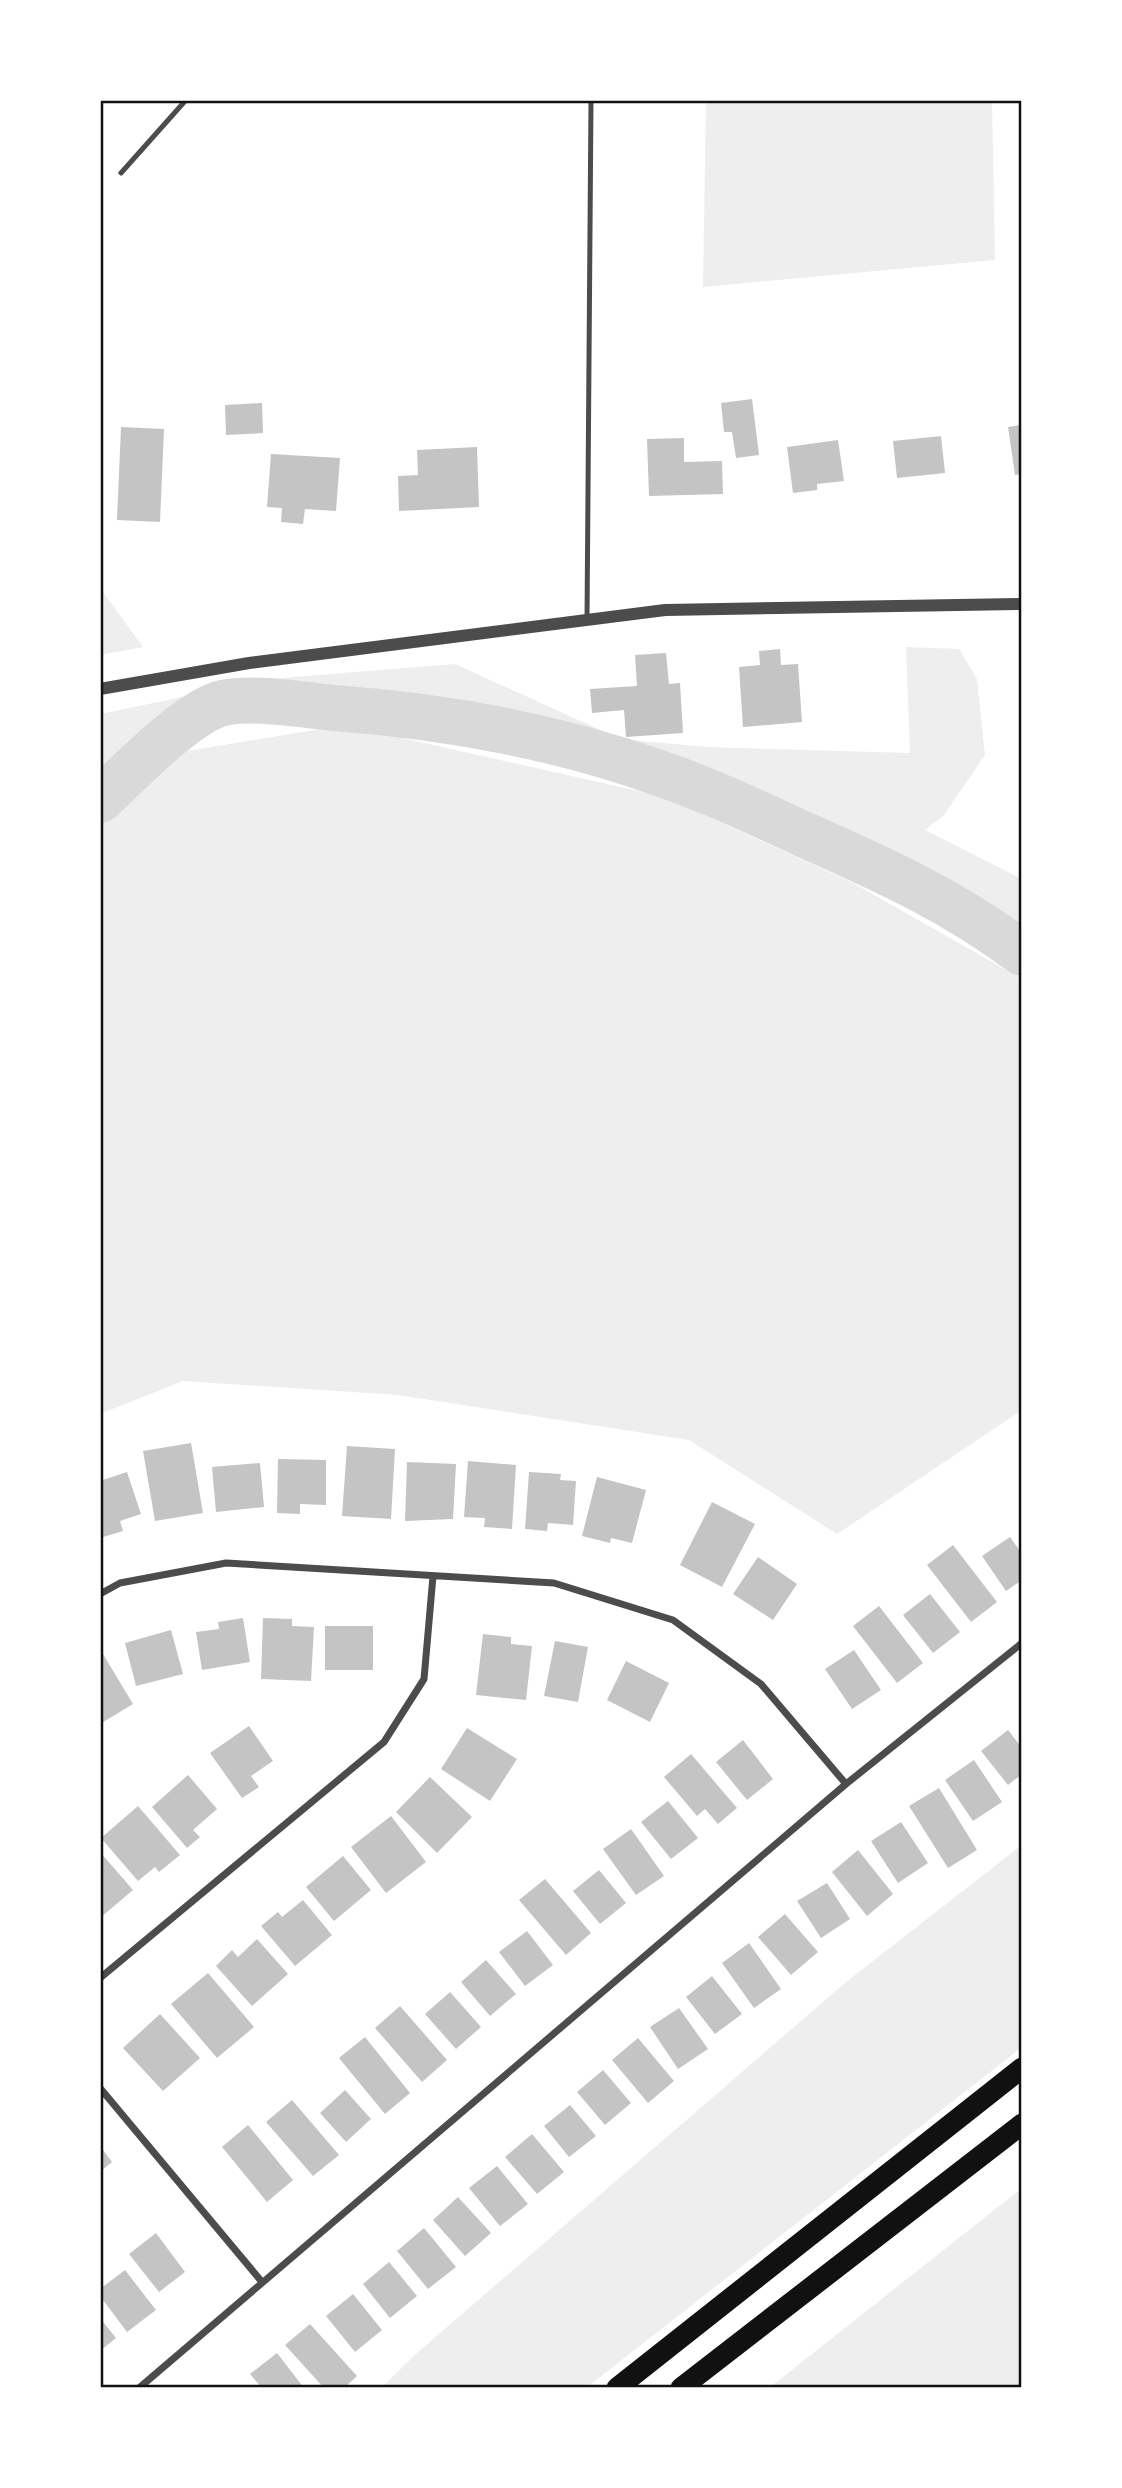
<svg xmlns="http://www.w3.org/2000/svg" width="1122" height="2488" font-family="Literata,serif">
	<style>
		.green { fill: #eee }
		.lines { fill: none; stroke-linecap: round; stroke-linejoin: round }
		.river { stroke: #d9d9d9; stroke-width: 46 }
		.building { fill: #c4c4c4 }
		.service { stroke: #4c4c4c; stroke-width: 5 }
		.minor { stroke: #4c4c4c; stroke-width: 7 }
		.tertiary { stroke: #4c4c4c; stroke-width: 12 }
		.motorway { stroke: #111; stroke-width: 21 }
		.neatline { fill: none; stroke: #111; stroke-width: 2.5 }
	</style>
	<rect width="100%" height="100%" fill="#fff"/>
	<path class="green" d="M 706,100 L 992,100 L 995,260 L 703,287 Z
		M 100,588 L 143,647 L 100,655 Z
		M 906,647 L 959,649 L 977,679 L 985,755 L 944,815 L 925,830 L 1022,879 L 1022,939 L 885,852 L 651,757 L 448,701 L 276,688 L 196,703 L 100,778 L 100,714 L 269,679 L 455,664 L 620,739 L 707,747 L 910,753 Z
		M 345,725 L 665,797 L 853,883 L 1022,979 L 1022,1410 L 837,1534 L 689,1440 L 398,1395 L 183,1381 L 100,1414 L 100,824 L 187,751 Z
		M 1022,1845 L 1022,2047 L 586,2388 L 381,2388 L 417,2353 L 846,1982 Z
		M 1022,2188 L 1022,2388 L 769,2388 Z"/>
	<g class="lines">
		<path class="river" d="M 100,800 C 128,774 188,711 223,703 C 251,696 305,705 334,708 C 444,716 555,736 659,773 C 709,790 757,813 805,835 C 884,870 953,901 1022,953"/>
	</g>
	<path class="building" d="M 752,399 L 759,455 L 736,458 L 732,432 L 724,432 L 721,403 Z
		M 262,403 L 263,433 L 226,435 L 225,405 Z
		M 1022,425 L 1022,474 L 1015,475 L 1008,427 Z
		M 121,427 L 164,429 L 160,522 L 117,520 Z
		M 941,436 L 945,473 L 897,478 L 893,441 Z
		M 684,438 L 684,462 L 722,461 L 723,494 L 649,496 L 647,439 Z
		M 838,440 L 844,481 L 817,484 L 817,490 L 793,493 L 787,447 Z
		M 477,447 L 479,507 L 399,511 L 398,476 L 418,475 L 417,450 Z
		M 271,454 L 340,458 L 336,511 L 305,509 L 303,524 L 281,522 L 282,508 L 267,507 Z
		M 780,649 L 781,665 L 798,664 L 802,722 L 743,727 L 739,667 L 760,665 L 759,651 Z
		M 666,653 L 669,684 L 680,683 L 683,733 L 626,737 L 624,710 L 592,713 L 590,689 L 637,686 L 635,655 Z
		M 191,1443 L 203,1513 L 155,1521 L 143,1451 Z
		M 347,1446 L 395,1449 L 391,1519 L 342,1516 Z
		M 278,1459 L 326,1460 L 326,1505 L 300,1504 L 300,1514 L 277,1513 Z
		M 468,1461 L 516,1465 L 512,1529 L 484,1527 L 485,1518 L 464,1517 Z
		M 407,1462 L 456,1464 L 453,1519 L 405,1521 Z
		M 260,1463 L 264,1507 L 216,1512 L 212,1467 Z
		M 127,1472 L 141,1514 L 120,1521 L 123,1531 L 100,1538 L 100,1481 Z
		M 529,1472 L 561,1474 L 560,1480 L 576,1481 L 573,1525 L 548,1523 L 547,1531 L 525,1529 Z
		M 597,1477 L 646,1490 L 632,1543 L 611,1538 L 610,1543 L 582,1536 Z
		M 712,1502 L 755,1524 L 722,1587 L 680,1565 Z
		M 1010,1537 L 1022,1554 L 1022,1580 L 1006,1591 L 982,1556 Z
		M 953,1545 L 997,1602 L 971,1622 L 927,1565 Z
		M 758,1557 L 797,1584 L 773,1620 L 733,1594 Z
		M 930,1594 L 960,1632 L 933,1653 L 903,1615 Z
		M 879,1606 L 923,1663 L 897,1683 L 853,1626 Z
		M 243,1618 L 250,1662 L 202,1670 L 196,1632 L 219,1629 L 218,1622 Z
		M 263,1618 L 292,1619 L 292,1626 L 314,1627 L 311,1681 L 261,1679 Z
		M 325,1626 L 373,1626 L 373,1670 L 325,1670 Z
		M 171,1630 L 183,1674 L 136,1686 L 125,1643 Z
		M 483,1634 L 511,1637 L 511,1644 L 532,1646 L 526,1700 L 476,1695 Z
		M 555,1641 L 588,1647 L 578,1702 L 544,1696 Z
		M 854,1650 L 881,1690 L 852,1709 L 825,1669 Z
		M 103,1654 L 133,1704 L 100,1724 L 100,1656 Z
		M 626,1661 L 669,1683 L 650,1722 L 607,1700 Z
		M 249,1726 L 273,1761 L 251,1776 L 259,1787 L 242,1798 L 210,1753 Z
		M 467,1728 L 517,1759 L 490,1801 L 441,1769 Z
		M 1008,1730 L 1022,1748 L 1022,1774 L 1008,1785 L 981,1751 Z
		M 743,1740 L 773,1779 L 747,1800 L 716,1762 Z
		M 691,1754 L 737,1808 L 718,1824 L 705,1809 L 697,1816 L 664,1777 Z
		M 974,1760 L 1002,1802 L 973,1821 L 945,1780 Z
		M 188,1775 L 217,1809 L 193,1830 L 200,1837 L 187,1848 L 152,1807 Z
		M 430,1777 L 472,1817 L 437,1853 L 396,1812 Z
		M 939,1788 L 977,1850 L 948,1868 L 909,1806 Z
		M 668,1801 L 698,1838 L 671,1859 L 641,1822 Z
		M 138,1806 L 180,1855 L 159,1872 L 155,1867 L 138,1881 L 101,1838 Z
		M 391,1816 L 426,1862 L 386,1893 L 351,1847 Z
		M 901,1822 L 928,1863 L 898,1883 L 871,1841 Z
		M 631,1829 L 664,1876 L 636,1895 L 603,1849 Z
		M 858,1850 L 893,1894 L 867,1916 L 832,1872 Z
		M 100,1852 L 133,1890 L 100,1918 Z
		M 343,1856 L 371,1890 L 334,1921 L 306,1887 Z
		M 599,1870 L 626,1903 L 600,1924 L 573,1891 Z
		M 545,1879 L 591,1933 L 566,1955 L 519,1900 Z
		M 827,1883 L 850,1919 L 821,1938 L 797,1901 Z
		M 303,1900 L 332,1935 L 295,1966 L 261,1926 L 278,1912 L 282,1917 Z
		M 785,1914 L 818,1952 L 791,1975 L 758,1937 Z
		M 527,1931 L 553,1965 L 525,1986 L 499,1952 Z
		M 257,1939 L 288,1974 L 252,2006 L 216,1966 L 232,1950 L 238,1957 Z
		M 749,1943 L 781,1989 L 754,2008 L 722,1963 Z
		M 486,1960 L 516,1994 L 490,2016 L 461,1982 Z
		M 208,1973 L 254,2027 L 217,2058 L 171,2004 Z
		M 712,1976 L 742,2014 L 715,2034 L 686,1997 Z
		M 450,1992 L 481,2027 L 456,2049 L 425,2014 Z
		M 400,2006 L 447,2060 L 422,2082 L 375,2028 Z
		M 679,2008 L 708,2049 L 678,2069 L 650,2027 Z
		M 160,2014 L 200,2058 L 163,2091 L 123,2048 Z
		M 365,2037 L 410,2093 L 385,2114 L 339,2058 Z
		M 638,2038 L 674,2081 L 648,2103 L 612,2060 Z
		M 603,2070 L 631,2103 L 605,2125 L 577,2092 Z
		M 345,2090 L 371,2119 L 346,2142 L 320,2113 Z
		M 292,2100 L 339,2155 L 313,2176 L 266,2122 Z
		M 570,2105 L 596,2136 L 569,2157 L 544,2126 Z
		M 248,2125 L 293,2180 L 267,2202 L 222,2147 Z
		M 532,2134 L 564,2172 L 537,2194 L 505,2157 Z
		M 100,2146 L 112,2162 L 100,2172 Z
		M 497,2166 L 528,2204 L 500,2226 L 469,2188 Z
		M 458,2197 L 491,2233 L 465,2256 L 433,2220 Z
		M 424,2228 L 456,2267 L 428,2289 L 397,2251 Z
		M 156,2233 L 185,2272 L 159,2292 L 129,2254 Z
		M 389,2262 L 417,2296 L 390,2318 L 363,2284 Z
		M 125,2270 L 156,2310 L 127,2332 L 100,2296 L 100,2289 Z
		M 353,2294 L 382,2330 L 355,2352 L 326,2316 Z
		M 100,2318 L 116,2338 L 100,2351 Z
		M 310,2324 L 357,2376 L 344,2388 L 324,2388 L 285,2345 Z
		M 277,2353 L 304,2388 L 262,2388 L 250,2374 Z"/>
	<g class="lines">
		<path class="service" d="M 121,173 L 186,100
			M 587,620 L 591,100"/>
		<path class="minor" d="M 100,1594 L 120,1583 L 226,1563 L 554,1583 L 673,1620 L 761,1684 L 846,1784
			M 100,1978 L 384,1742 L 424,1679 L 433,1576
			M 100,2088 L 262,2282
			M 139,2388 L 846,1784 L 1022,1643"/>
		<path class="tertiary" d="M 100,689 L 249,663 L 665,610 L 1022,604"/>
		<path class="motorway" d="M 617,2388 L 1022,2068
			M 681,2388 L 1022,2124"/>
	</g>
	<rect width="1122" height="2488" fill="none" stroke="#ffffff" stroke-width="203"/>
	<rect x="102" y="102" width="918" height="2284" class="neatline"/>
</svg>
